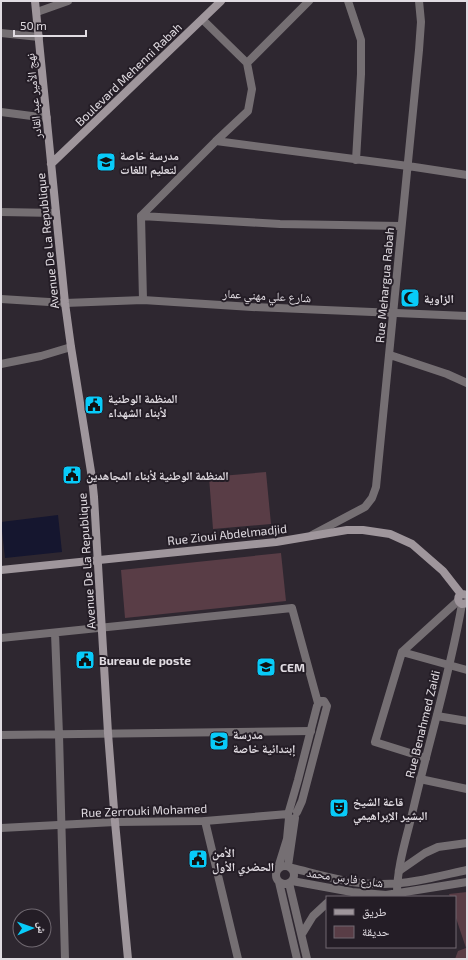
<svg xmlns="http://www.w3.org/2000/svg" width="468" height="960" font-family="'Exo 2','Noto Naskh Arabic',sans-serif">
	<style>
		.green { fill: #593d46 }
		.water { fill: #15162f }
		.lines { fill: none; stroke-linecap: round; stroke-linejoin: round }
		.minor { stroke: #756f73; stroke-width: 8 }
		.tertiary { stroke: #756f73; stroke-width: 8 }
		.secondary { stroke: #9f969c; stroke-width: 8 }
		.labels { text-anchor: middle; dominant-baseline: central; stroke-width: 4; stroke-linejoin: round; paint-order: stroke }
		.street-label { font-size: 12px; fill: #e1dce2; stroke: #241d26 }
		.poi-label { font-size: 12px; font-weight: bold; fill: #e1dce2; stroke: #241d26; text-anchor: start }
	</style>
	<rect width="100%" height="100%" fill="#2e2730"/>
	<path class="green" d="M 266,472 L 271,524 L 213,529 L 209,477 Z
		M 281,553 L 286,601 L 125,618 L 121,570 Z
		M 467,892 L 467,959 L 455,959 L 458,951 L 466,948 L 455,915 L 455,897 L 450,897 L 449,894 Z"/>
	<path class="water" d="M 58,515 L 62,552 L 5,558 L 1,522 Z"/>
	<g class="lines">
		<path class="minor" d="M 348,1 L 361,40 L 361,74 L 356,160
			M 37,12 L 68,1
			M 1,33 L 39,37
			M 247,63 L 309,1
			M 1,112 L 47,118
			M 216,141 L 408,166 L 467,175
			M 1,212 L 56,213
			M 141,216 L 280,224 L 401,226
			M 143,300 L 141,216 L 216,141 L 248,111 L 252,89 L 247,63 L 203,20
			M 390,355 L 447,374 L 467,383
			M 1,364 L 41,356 L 71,347
			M 312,535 L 365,507 L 372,498 L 376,487 L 419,50 L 421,22 L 419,1
			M 55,633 L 59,735 L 65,959
			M 1,638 L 292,608 L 318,703
			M 402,652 L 467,670
			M 437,716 L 467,721
			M 1,735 L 311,731
			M 426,758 L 375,742 L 402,652 L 458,601
			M 420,779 L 467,789
			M 205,821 L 238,959
			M 399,871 L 425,853 L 438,847 L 467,843"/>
		<path class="tertiary" d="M 1,299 L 65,303 L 143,300 L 252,307 L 467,316
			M 289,811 L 298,780 L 317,706 L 320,701 L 324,701 L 327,706 L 302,801 L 297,812
			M 1,828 L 115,822 L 205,821 L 288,814
			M276 875a9 9 0 1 1 18 0a9 9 0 1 1-18 0Z
			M 288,866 L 295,818
			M 278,868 L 287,839 L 289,818
			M 292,868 C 321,875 352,885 382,884 C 411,884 439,876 467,870
			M 292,881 L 352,892 L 386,895 L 467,882
			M 279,882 L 297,959
			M 289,883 L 307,959
			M 397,894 C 397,865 407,837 413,810 C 429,741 450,674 462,604
			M 302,934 L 313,916 L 327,903"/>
		<path class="secondary" d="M 35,1 L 65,303 L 71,347 L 92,478 L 94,497 L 108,733 L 115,822 L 128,959
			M 51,164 L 221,1
			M 1,570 L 276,542 L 347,530 L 363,530 L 390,534 L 412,544 L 443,571 L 461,594
			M 467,595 L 462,594 C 457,596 457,601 462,604 L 467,603"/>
	</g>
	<defs>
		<g id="school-square" transform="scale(1)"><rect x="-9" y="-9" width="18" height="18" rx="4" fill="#08cbf9" stroke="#241d26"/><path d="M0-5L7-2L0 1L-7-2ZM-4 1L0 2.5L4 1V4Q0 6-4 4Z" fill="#111"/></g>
		<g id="mosque-square" transform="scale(1)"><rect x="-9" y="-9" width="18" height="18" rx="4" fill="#08cbf9" stroke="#241d26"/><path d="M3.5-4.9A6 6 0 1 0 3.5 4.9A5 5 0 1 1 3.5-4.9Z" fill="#111"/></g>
		<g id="civic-square" transform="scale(1)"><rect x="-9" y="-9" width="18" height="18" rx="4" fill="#08cbf9" stroke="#241d26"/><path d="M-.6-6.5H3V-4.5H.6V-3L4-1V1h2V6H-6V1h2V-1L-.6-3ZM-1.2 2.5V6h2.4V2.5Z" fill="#111"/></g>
		<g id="theatre-square" transform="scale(1)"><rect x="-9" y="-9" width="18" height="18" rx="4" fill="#08cbf9" stroke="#241d26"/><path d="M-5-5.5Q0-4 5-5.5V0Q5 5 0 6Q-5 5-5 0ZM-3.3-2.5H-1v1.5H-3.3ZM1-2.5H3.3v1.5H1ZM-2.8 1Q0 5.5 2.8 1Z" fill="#111"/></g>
	</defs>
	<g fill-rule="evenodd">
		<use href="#school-square" x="106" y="162"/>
		<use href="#mosque-square" x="410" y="298"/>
		<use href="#civic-square" x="94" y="405"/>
		<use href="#civic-square" x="72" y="475"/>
		<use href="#civic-square" x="85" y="660"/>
		<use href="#school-square" x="266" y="667"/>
		<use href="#school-square" x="219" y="741"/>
		<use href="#theatre-square" x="339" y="808"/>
		<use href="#civic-square" x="198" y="859"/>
	</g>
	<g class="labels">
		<g class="street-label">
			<text transform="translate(128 74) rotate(-44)">Boulevard Mehenni Rabah</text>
			<text transform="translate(33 96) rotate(-95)">نهج الأمير عبد القادر</text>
			<text transform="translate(47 241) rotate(-96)">Avenue De La Republique</text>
			<text transform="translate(384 285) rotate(-85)">Rue Mehargua Rabah</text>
			<text transform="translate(267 295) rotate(3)">شارع علي مهني عمار</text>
			<text transform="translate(227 534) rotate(-6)">Rue Zioui Abdelmadjid</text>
			<text transform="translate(86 561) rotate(-94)">Avenue De La Republique</text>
			<text transform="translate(422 724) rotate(-76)">Rue Benahmed Zaidi</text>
			<text transform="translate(144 810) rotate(-2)">Rue Zerrouki Mohamed</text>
			<text transform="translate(345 877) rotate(8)">شارع فارس محمد</text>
		</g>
		<g class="poi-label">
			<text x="120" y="155">مدرسة خاصة<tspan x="120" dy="14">لتعليم اللغات</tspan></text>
			<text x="424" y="298">الزاوية</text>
			<text x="108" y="398">المنظمة الوطنية<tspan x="108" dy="14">لأبناء الشهداء</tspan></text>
			<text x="86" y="475">المنظمة الوطنية لأبناء المجاهدين</text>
			<text x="99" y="660">Bureau de poste</text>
			<text x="280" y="667">CEM</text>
			<text x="233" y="734">مدرسة<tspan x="233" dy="14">إبتدائية خاصة</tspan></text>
			<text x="353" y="801">قاعة الشيخ<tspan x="353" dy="14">البشير الإبراهيمي</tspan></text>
			<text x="212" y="852">الأمن<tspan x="212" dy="14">الحضري الأول</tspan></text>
		</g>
	</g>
	<rect width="468" height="960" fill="none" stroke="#e1dce2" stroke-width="4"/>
	<rect x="326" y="896" width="130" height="52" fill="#241d26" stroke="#706971"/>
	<rect x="334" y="909" width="20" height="6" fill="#9f969c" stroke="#706971"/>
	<text x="362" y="916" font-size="12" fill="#e1dce2">طريق</text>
	<rect x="334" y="926" width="20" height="12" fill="#593d46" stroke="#706971"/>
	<text x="362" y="936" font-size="12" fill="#e1dce2">حديقة</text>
	<g transform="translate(32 928) rotate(88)"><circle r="19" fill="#241d26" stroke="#706971"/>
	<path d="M0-3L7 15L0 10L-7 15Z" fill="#08cbf9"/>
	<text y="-6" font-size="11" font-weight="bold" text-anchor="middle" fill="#e1dce2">ش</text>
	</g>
	<path d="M14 30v6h72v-6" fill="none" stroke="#e1dce2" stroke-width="2"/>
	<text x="20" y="30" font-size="12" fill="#e1dce2" stroke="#241d26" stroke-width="3" paint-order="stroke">50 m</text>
</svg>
